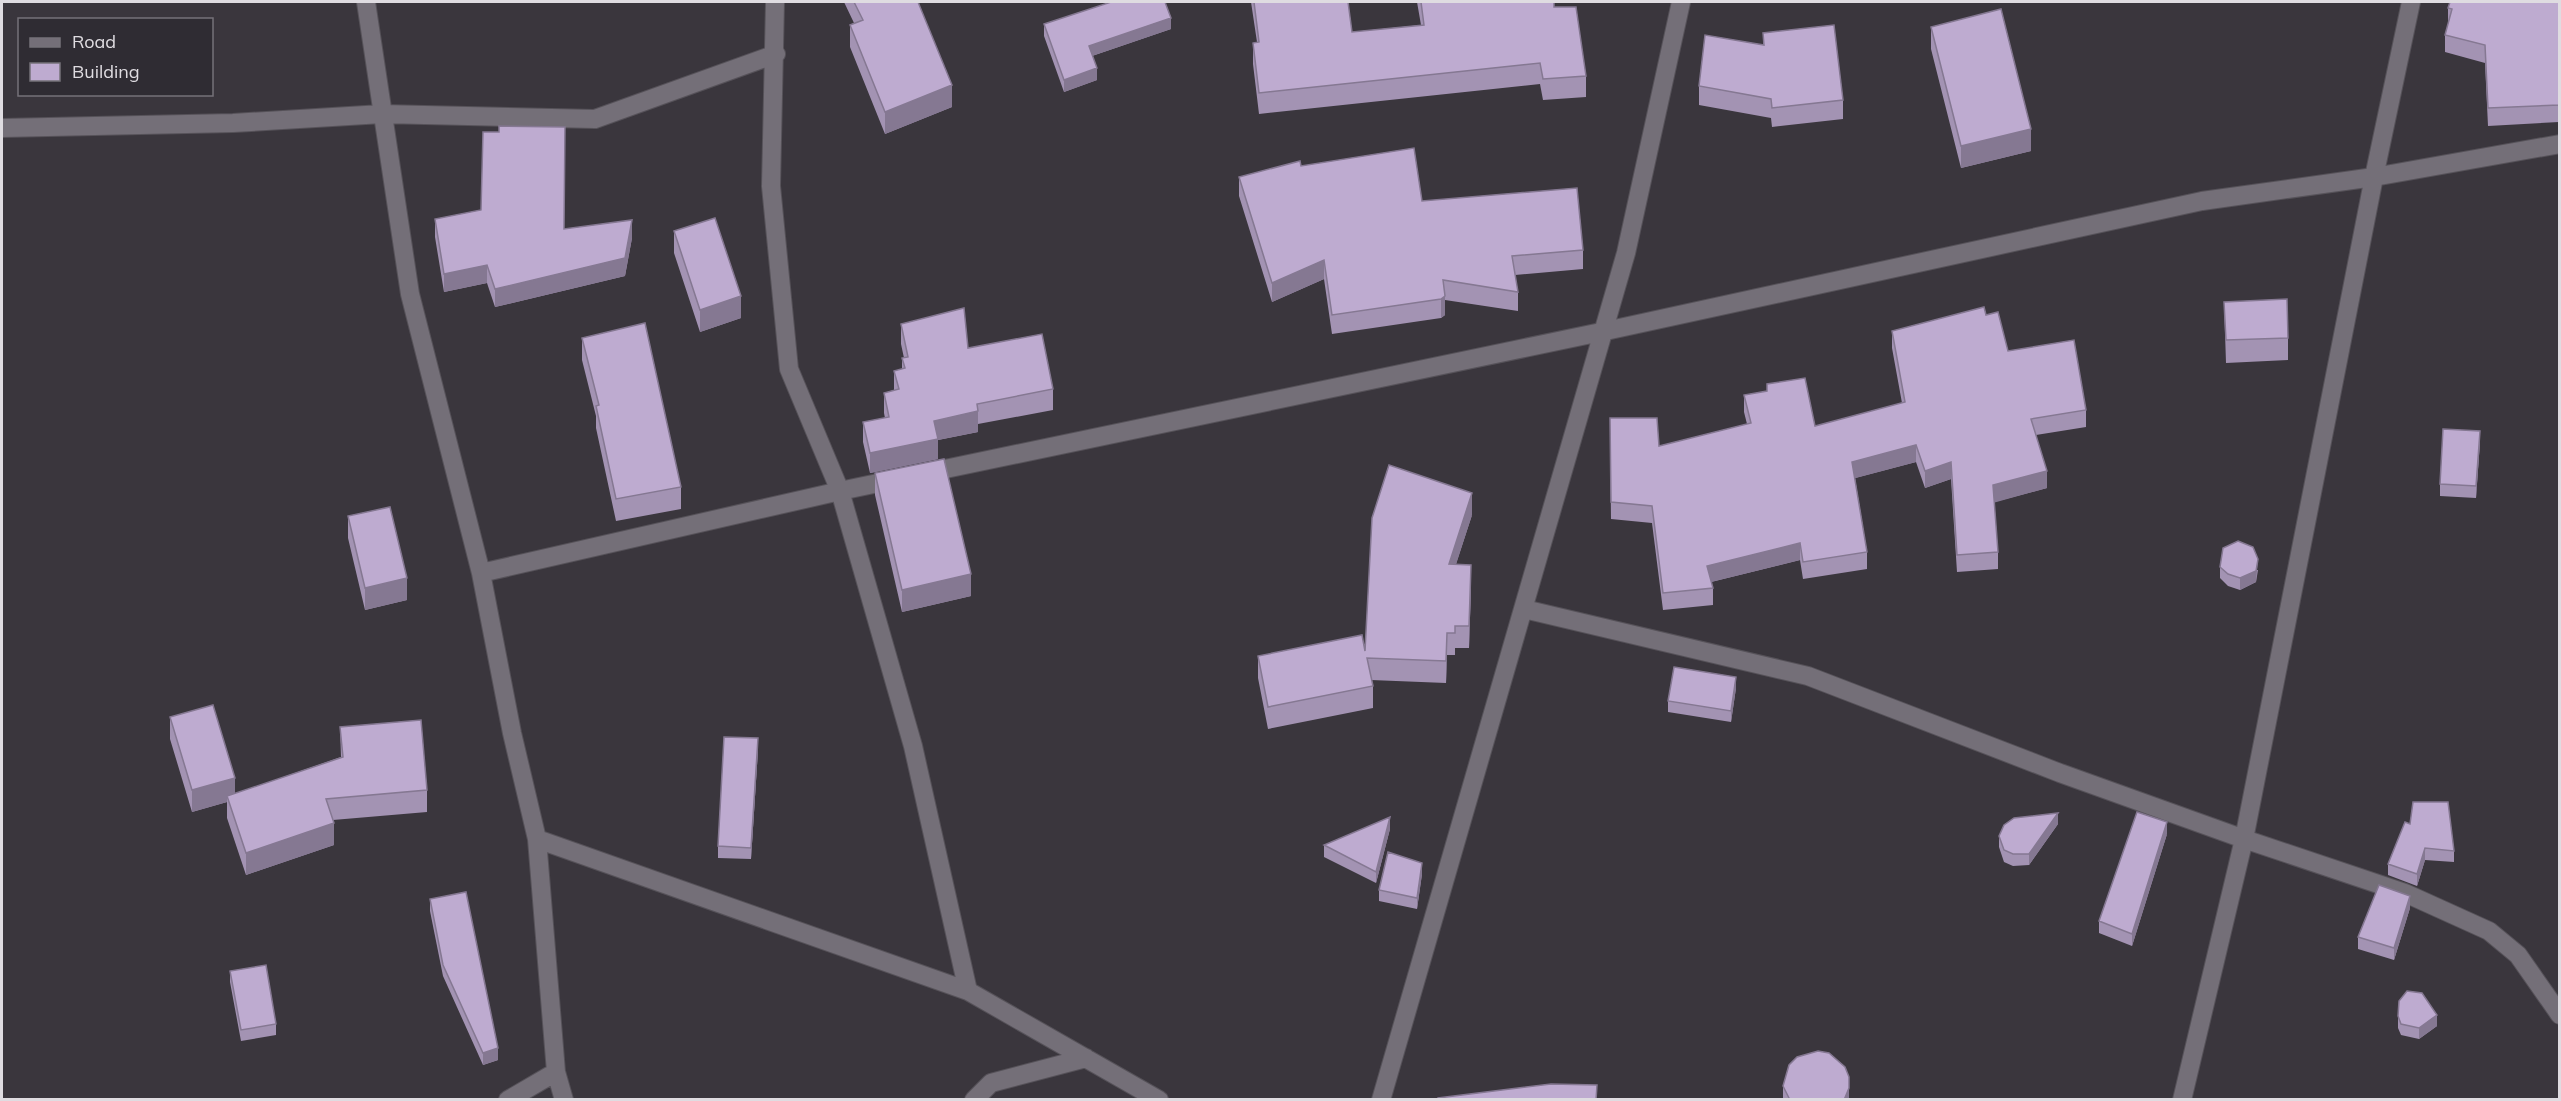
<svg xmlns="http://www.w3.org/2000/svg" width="2561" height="1101" font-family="Mulish,sans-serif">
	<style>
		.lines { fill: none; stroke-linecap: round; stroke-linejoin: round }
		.street-casing { stroke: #565259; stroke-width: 20 }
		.street { stroke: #746f78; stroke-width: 18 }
		.wall { fill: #a393b3 }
		.shaded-wall { fill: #857892 }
		.building { fill: #beabd0; stroke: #857892; stroke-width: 1.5 }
	</style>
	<rect width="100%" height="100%" fill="#3a363d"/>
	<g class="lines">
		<g class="street-casing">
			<path id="street" d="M 366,2 L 410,294 L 481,573 L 512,733 L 537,839 L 556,1072 L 564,1100
				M 775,2 L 771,186 L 789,369 L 840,491 L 913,746 L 968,991
				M 2,128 L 233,123 L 382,114 L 595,119 L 776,54
				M 481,573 L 840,491 L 1601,332 L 2202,201 L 2374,177 L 2560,144
				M 1524,609 L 1808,676 L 2060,773 L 2244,839 L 2405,893 L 2489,931 L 2518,955 L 2560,1015
				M 537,839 L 968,991 L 1159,1100
				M 508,1100 L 556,1072
				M 974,1100 L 991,1083 L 1086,1058
				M 1381,1100 L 1626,253 L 1681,2
				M 2182,1100 L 2244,839 L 2374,177 L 2411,2"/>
		</g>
		<use href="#street" class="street"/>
	</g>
	<path class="wall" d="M 844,2 L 918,2 L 952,107 L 885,134 L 850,47 L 850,25 L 854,23 Z
		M 1251,2 L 1348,2 L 1352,32 L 1421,25 L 1417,2 L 1554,2 L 1554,7 L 1586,76 L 1586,97 L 1543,100 L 1540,84 L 1259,114 L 1253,64 L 1253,43 L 1257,42 Z
		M 2559,2 L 2559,122 L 2488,126 L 2485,63 L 2445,52 L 2445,35 L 2448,25 L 2448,8 Z
		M 1044,24 L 1171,29 L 1092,56 L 1097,80 L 1064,92 L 1044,36 Z
		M 1931,27 L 2031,151 L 1961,168 L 1931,49 Z
		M 1763,33 L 1843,100 L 1843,119 L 1772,127 L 1771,118 L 1699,105 L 1699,86 L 1763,45 Z
		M 1301,166 L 1583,250 L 1583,269 L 1515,275 L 1518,292 L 1518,311 L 1445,300 L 1445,315 L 1441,318 L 1332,334 L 1324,279 L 1272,302 L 1239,196 L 1239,177 Z
		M 435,219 L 564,229 L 632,238 L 625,276 L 495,307 L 487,283 L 444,292 L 435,237 Z
		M 674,231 L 741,318 L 700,332 L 674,253 Z
		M 2224,302 L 2288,338 L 2288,360 L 2226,363 Z
		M 1986,315 L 2008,351 L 2086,410 L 2086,427 L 2036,435 L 2047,488 L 1994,502 L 1998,552 L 1998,569 L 1957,572 L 1951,479 L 1925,488 L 1916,462 L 1855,478 L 1867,552 L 1867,569 L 1803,579 L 1800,560 L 1711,582 L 1713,588 L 1713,605 L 1663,610 L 1652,523 L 1611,519 L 1610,435 L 1659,446 L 1747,424 L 1744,412 L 1744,395 L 1815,426 L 1902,403 L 1892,348 L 1892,331 Z
		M 901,324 L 968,348 L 1053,389 L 1053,410 L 978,424 L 978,432 L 938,440 L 938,459 L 870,473 L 863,442 L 863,422 L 885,418 L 884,413 L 884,393 L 894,390 L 894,371 L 902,369 L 902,358 L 904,358 L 901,344 Z
		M 582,338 L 681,487 L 681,509 L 616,521 L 596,428 L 596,416 L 582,360 Z
		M 2480,442 L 2476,498 L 2440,496 L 2440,484 Z
		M 875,473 L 971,596 L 902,612 L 875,495 Z
		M 1472,515 L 1456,564 L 1471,587 L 1469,648 L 1455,648 L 1455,655 L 1447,655 L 1446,683 L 1371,680 L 1373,686 L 1373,708 L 1268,729 L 1258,678 L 1258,656 L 1365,651 Z
		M 348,516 L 407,600 L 365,610 L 348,538 Z
		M 2220,567 L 2258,570 L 2256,582 L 2240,590 L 2228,586 L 2220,578 Z
		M 1736,688 L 1731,722 L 1668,712 L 1668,701 Z
		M 170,717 L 235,794 L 341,757 L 340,727 L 427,790 L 427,812 L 333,820 L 334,845 L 246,875 L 227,818 L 227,802 L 192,812 L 170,739 Z
		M 758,750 L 751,859 L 718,858 L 718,846 Z
		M 2405,822 L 2454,851 L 2454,862 L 2425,860 L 2417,886 L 2388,875 L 2388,864 Z
		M 2058,824 L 2029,865 L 2013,866 L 2004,862 L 1999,847 L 1999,836 Z
		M 1390,829 L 1376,883 L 1324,857 L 1324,845 Z
		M 2167,834 L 2132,946 L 2099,933 L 2099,921 Z
		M 1422,874 L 1417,909 L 1379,901 L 1379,890 Z
		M 430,899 L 498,1060 L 483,1065 L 443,976 L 430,911 Z
		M 2410,908 L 2394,960 L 2358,949 L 2358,937 Z
		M 230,971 L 276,1024 L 276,1035 L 241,1041 L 230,982 Z
		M 2398,1016 L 2437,1026 L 2419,1039 L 2401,1035 L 2398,1028 Z
		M 1783,1086 L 1849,1100 L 1783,1100 Z"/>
	<path class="shaded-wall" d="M 1171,18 L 1171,29 L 1089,57 L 1089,46 Z
		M 1097,68 L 1097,80 L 1064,92 L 1064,80 Z
		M 952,85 L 952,107 L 885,134 L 885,112 Z
		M 2031,129 L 2031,151 L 1961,168 L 1961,146 Z
		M 632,220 L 632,238 L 625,276 L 495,307 L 495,289 Z
		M 1324,260 L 1324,279 L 1272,302 L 1272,283 Z
		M 487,265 L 487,283 L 444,292 L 444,274 Z
		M 741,296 L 741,318 L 700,332 L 700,310 Z
		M 1445,296 L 1445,315 L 1441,318 L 1441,299 Z
		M 978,411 L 978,432 L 938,440 L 938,459 L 870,473 L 870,453 L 934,421 Z
		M 2480,431 L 2480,442 L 2476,498 L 2476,486 Z
		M 1916,445 L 1916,462 L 1852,479 L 1852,462 Z
		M 1951,462 L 1951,479 L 1925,488 L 1925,471 Z
		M 2047,471 L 2047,488 L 1993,503 L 1993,485 Z
		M 1472,493 L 1472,515 L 1449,586 L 1449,564 Z
		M 1800,543 L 1800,560 L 1707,583 L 1707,566 Z
		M 2258,559 L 2256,582 L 2240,590 L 2240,578 Z
		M 1471,565 L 1471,587 L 1469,648 L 1469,626 Z
		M 971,574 L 971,596 L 902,612 L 902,590 Z
		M 407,578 L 407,600 L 365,610 L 365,588 Z
		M 1447,633 L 1447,655 L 1446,683 L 1446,661 Z
		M 1736,677 L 1736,688 L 1731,722 L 1731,711 Z
		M 758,738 L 758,750 L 751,859 L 751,848 Z
		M 235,778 L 235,800 L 227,796 L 227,802 L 192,812 L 192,790 Z
		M 2058,813 L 2058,824 L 2029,865 L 2029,854 Z
		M 1390,817 L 1390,829 L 1376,883 L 1376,872 Z
		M 2167,822 L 2167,834 L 2132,946 L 2132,934 Z
		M 334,823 L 334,845 L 246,875 L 246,853 Z
		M 2425,848 L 2425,860 L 2417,886 L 2417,874 Z
		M 1422,863 L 1422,874 L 1417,909 L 1417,898 Z
		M 2410,896 L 2410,908 L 2394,960 L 2394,948 Z
		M 2437,1015 L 2437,1026 L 2419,1039 L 2419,1028 Z
		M 498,1048 L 498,1060 L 483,1065 L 483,1053 Z
		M 1849,1088 L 1849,1100 L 1844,1100 Z"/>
	<path class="building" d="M 854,2 L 918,2 L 952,85 L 885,112 L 850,25 L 863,20 Z
		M 1111,2 L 1165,2 L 1171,18 L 1089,46 L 1097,68 L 1064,80 L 1044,24 Z
		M 1254,2 L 1348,2 L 1352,32 L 1424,25 L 1421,2 L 1554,2 L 1554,7 L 1576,7 L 1586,76 L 1543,79 L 1540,63 L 1259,93 L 1253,43 L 1259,42 Z
		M 2450,2 L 2559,2 L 2559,105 L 2488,108 L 2485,45 L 2445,35 L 2452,9 L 2448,8 Z
		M 2001,9 L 2031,129 L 1961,146 L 1931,27 Z
		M 1834,25 L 1843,100 L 1772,108 L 1771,99 L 1699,86 L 1705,35 L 1764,45 L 1763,33 Z
		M 499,126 L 565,127 L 564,229 L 632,220 L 625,258 L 495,289 L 487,265 L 444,274 L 435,219 L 481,210 L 483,132 L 499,132 Z
		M 1414,148 L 1422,201 L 1577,188 L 1583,250 L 1512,256 L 1518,292 L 1443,280 L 1445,296 L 1441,299 L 1332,315 L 1324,260 L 1272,283 L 1239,177 L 1300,161 L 1301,166 Z
		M 715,218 L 741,296 L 700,310 L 674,231 Z
		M 2287,299 L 2288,338 L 2226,340 L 2224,302 Z
		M 1984,307 L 1986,315 L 1998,312 L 2008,351 L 2074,340 L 2086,410 L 2031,419 L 2047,471 L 1993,485 L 1998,552 L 1957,555 L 1951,462 L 1925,471 L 1916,445 L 1852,462 L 1867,552 L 1803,562 L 1800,543 L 1707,566 L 1713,588 L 1663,593 L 1652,506 L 1611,502 L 1610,418 L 1657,418 L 1659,446 L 1751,423 L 1744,395 L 1767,391 L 1767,384 L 1805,378 L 1815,426 L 1905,402 L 1892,331 Z
		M 964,308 L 968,348 L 1042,334 L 1053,389 L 977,404 L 978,411 L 934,421 L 938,439 L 870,453 L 863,422 L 889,417 L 884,393 L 899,389 L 894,371 L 905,368 L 902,358 L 908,357 L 901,324 Z
		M 645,323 L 681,487 L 616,499 L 596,406 L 599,405 L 582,338 Z
		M 2443,429 L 2480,431 L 2476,486 L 2440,484 Z
		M 944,459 L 971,574 L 902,590 L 875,473 Z
		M 1389,465 L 1472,493 L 1449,564 L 1471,565 L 1469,626 L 1455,626 L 1455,633 L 1447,633 L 1446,661 L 1367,658 L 1373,686 L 1268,707 L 1258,656 L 1362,635 L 1365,651 L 1372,518 Z
		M 390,507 L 407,578 L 365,588 L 348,516 Z
		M 2238,541 L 2253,547 L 2258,559 L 2256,571 L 2240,578 L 2228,574 L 2220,567 L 2223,548 Z
		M 1674,667 L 1736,677 L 1731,711 L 1668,701 Z
		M 213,705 L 235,778 L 192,790 L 170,717 Z
		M 421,720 L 427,790 L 326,799 L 334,823 L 246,853 L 227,796 L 343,757 L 340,727 Z
		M 724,737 L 758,738 L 751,848 L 718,846 Z
		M 2413,802 L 2448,802 L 2454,851 L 2425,848 L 2417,874 L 2388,864 L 2405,822 L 2410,824 Z
		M 2137,812 L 2167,822 L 2132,934 L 2099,921 Z
		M 2058,813 L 2029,854 L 2013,854 L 2004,850 L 1999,836 L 2004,825 L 2014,818 Z
		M 1390,817 L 1376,872 L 1324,845 Z
		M 1388,852 L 1422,863 L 1417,898 L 1379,890 Z
		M 2379,885 L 2410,896 L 2394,948 L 2358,937 Z
		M 466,892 L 498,1048 L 483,1053 L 443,965 L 430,899 Z
		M 266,965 L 276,1024 L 241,1030 L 230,971 Z
		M 2407,991 L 2422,993 L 2437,1015 L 2419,1028 L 2401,1024 L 2398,1016 L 2399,1001 Z
		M 1818,1051 L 1829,1053 L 1845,1067 L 1849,1077 L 1849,1088 L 1844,1100 L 1790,1100 L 1783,1086 L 1789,1065 L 1797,1057 Z
		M 1551,1084 L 1597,1085 L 1596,1100 L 1438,1100 L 1438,1098 Z"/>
	<rect width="2561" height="1101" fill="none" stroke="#dfdce1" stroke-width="6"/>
	<rect x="18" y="18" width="195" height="78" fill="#2f2c33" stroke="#757279" stroke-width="1.5"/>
	<rect x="30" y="38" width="30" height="9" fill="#746f78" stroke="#757279" stroke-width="1.5"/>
	<text x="72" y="48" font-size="18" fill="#dfdce1">Road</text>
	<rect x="30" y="63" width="30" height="18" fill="#beabd0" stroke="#757279" stroke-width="1.5"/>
	<text x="72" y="78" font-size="18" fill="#dfdce1">Building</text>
</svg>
